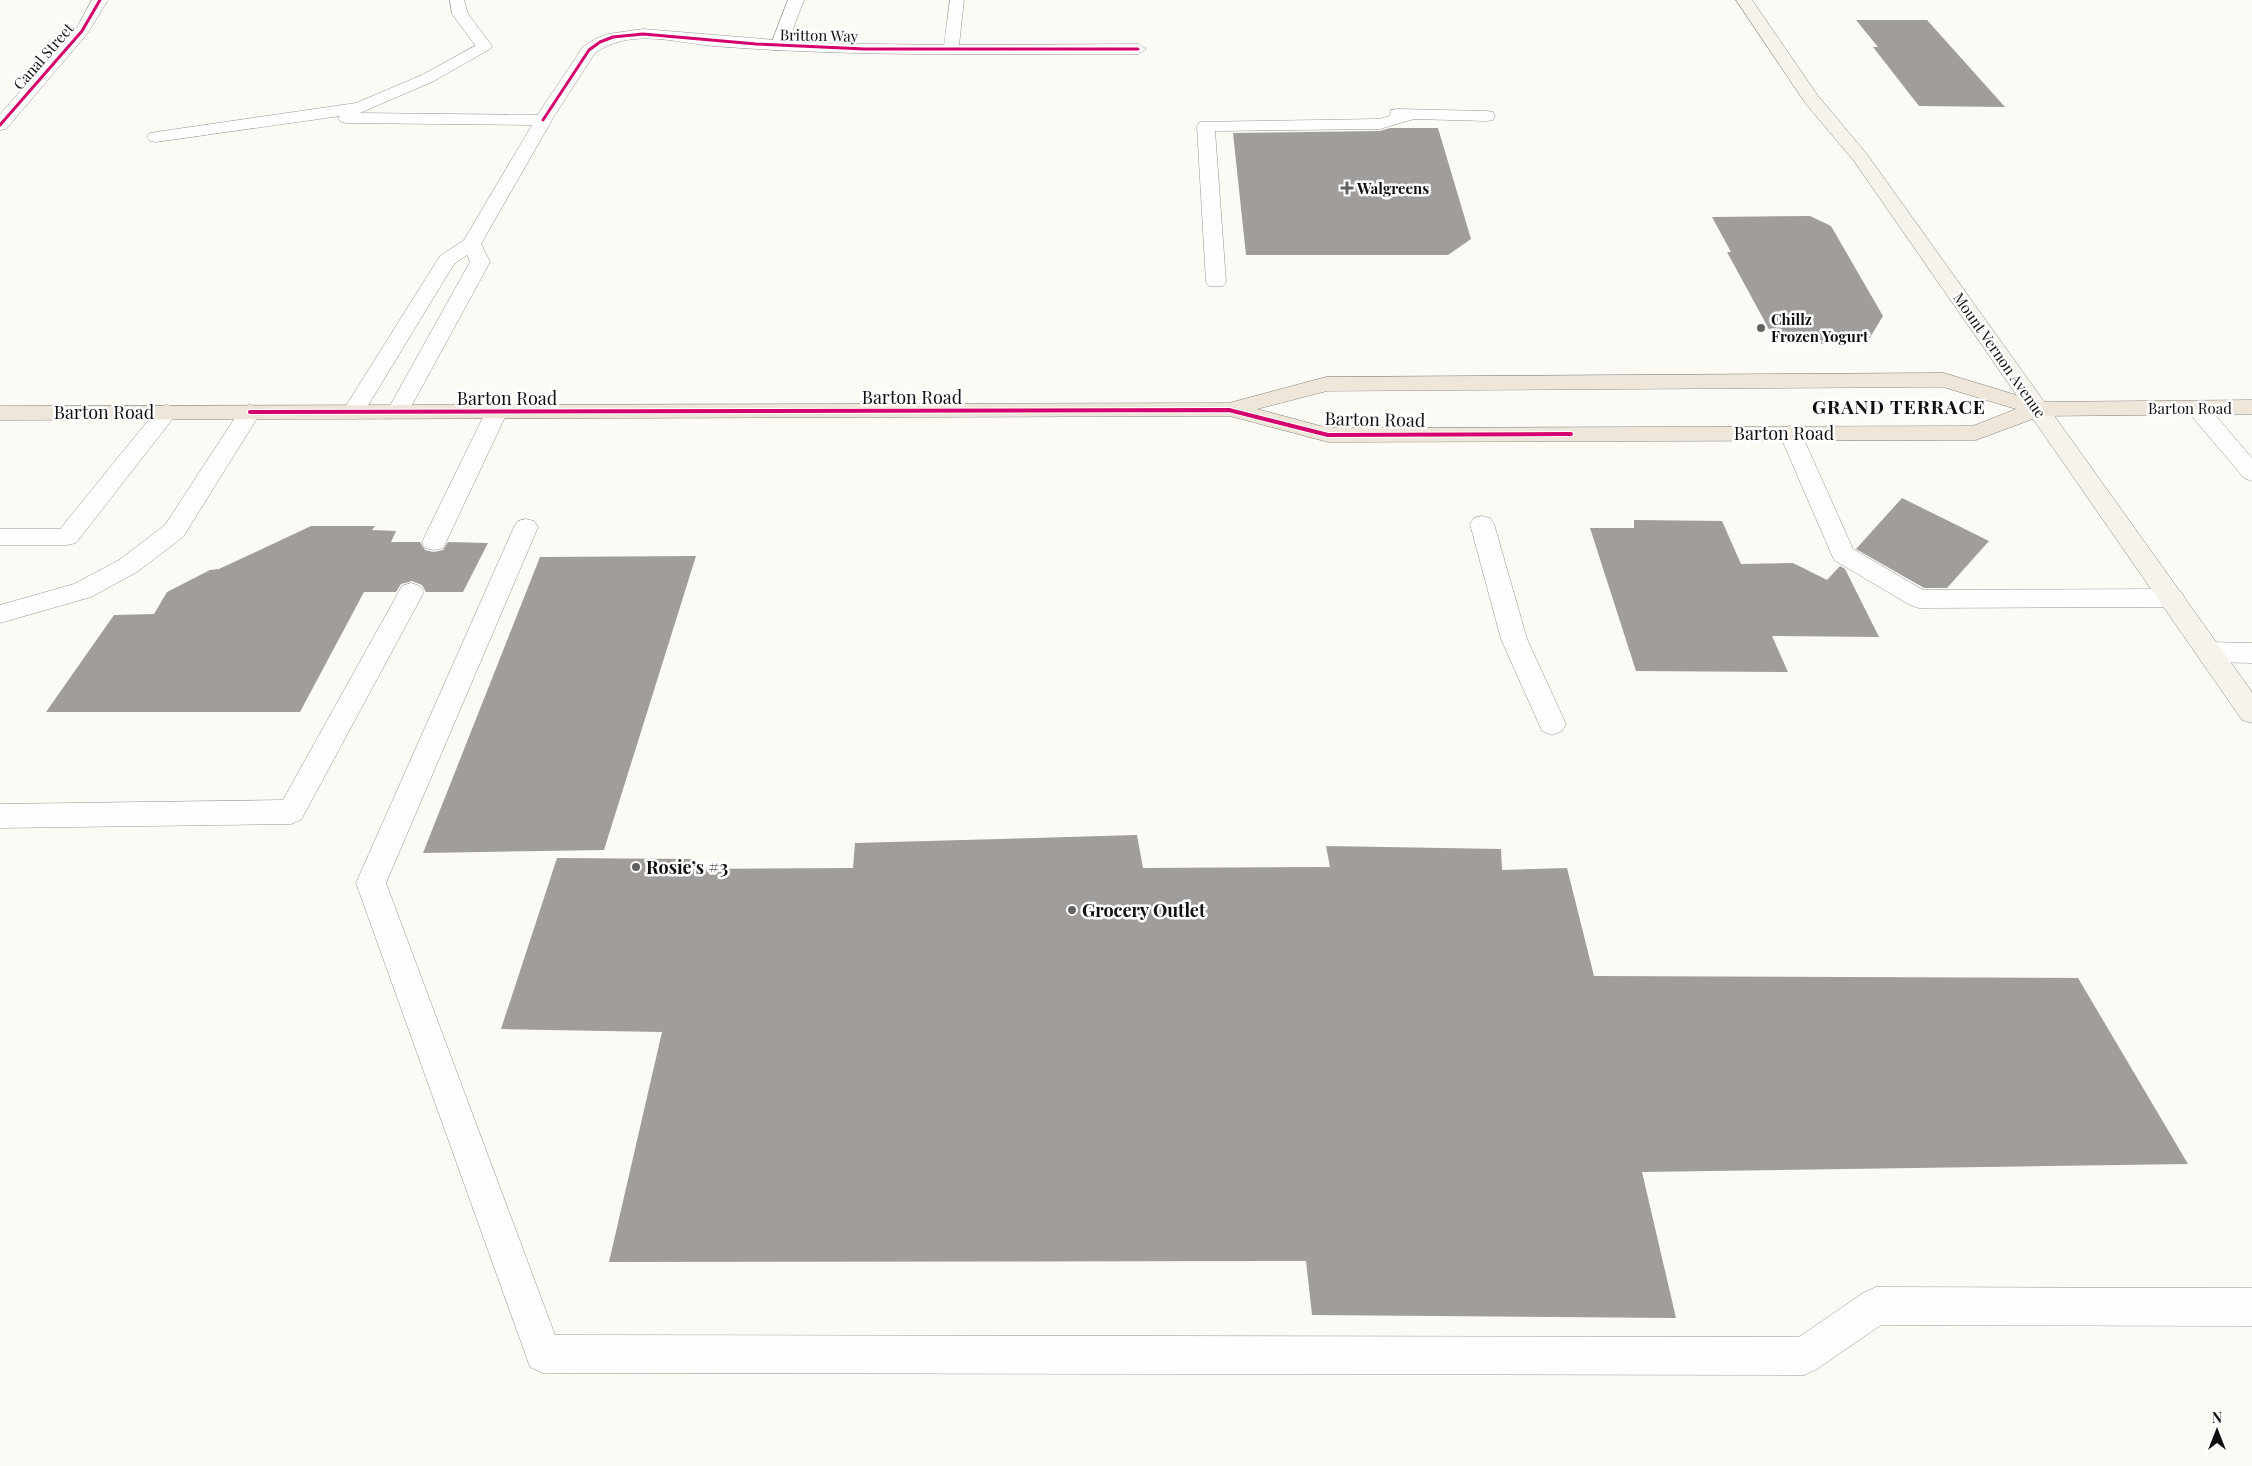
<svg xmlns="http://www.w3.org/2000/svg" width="2252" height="1466" font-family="'Playfair Display',serif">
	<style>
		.building { fill: #a09d9a }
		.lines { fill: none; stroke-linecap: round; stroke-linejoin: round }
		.service-casing { stroke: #969593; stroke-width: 1 }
		.minor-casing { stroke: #969593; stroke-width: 1 }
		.tertiary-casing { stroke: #969593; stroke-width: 1 }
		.secondary-casing { stroke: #8c8b89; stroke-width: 1 }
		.primary-casing { stroke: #838280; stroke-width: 1 }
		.service { fill: #fffefe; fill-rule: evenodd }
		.minor { fill: #fffefe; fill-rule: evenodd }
		.tertiary { fill: #fffefe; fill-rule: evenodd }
		.secondary { fill: #f5f3eb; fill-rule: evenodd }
		.primary { fill: #eee6d9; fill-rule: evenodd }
		.cycleway-far1-casing { stroke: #fff; stroke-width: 5 }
		.cycleway-casing { stroke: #fff; stroke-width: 6 }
		.cycleway-far1 { stroke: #d6006c; stroke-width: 3 }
		.cycleway { stroke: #d6006c; stroke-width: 4 }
		.poi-dot { fill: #626160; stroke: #fff; stroke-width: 2 }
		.labels { text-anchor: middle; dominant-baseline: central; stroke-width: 5; stroke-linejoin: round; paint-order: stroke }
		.far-street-label { font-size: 15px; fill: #0f0f0f; stroke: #fff }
		.far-poi-label { font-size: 15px; font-weight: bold; fill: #0f0f0f; stroke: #fff; text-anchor: start }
		.street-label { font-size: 18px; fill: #0f0f0f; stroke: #fff }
		.poi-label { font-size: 18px; font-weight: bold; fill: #0f0f0f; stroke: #fff; text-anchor: start }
		.far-district-label { font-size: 19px; font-weight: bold; letter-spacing: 1px; fill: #0f0f0f; stroke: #fff }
	</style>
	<rect width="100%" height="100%" fill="#fcfaf5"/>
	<path class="building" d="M 1856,20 L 1927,20 L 2005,107 L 1919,106 L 1873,47 L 1878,47 Z
		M 1390,128 L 1438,128 L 1471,239 L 1448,255 L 1246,255 L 1233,133 L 1380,131 Z
		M 1810,216 L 1831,226 L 1883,316 L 1866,344 L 1777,344 L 1727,252 L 1731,252 L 1712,217 Z
		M 1902,498 L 1989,541 L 1947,588 L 1924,588 L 1856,549 Z
		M 1634,520 L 1722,521 L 1741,564 L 1793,563 L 1827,580 L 1840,566 L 1845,569 L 1879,637 L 1772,636 L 1788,672 L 1636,671 L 1590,528 L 1634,528 Z
		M 311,526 L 375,526 L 372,530 L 396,531 L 391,542 L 420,542 L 425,550 L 434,552 L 443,550 L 448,542 L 488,543 L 463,592 L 426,592 L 422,585 L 412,581 L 401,584 L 396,592 L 364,592 L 300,712 L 46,712 L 114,615 L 154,614 L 167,592 L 210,570 L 219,569 Z
		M 696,556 L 604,850 L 423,853 L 540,557 Z
		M 1137,835 L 1143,868 L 1330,867 L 1326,846 L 1501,849 L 1502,870 L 1567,868 L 1594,976 L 2078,978 L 2188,1164 L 1642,1172 L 1676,1318 L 1312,1315 L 1306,1261 L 609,1262 L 662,1032 L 501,1029 L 557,858 L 692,859 L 689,869 L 853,868 L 855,843 Z"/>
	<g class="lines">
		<g class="service-casing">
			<path id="service" d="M 788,0 L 804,0 L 786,47 L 784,50 L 772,50 L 770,47 Z
				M 484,41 L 490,43 L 492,46 L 490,49 L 434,81 L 360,113 L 543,115 L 549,116 L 552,120 L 481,244 L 490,262 L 406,416 L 398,418 L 390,416 L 387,411 L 470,262 L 467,255 L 454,264 L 361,417 L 353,419 L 345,417 L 342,412 L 440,256 L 464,240 L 532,125 L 347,123 L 341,122 L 338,118 L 340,116 L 156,142 L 150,141 L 147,137 L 150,133 L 156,132 L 356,103 L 422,75 Z
				M 1397,109 L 1487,111 L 1493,112 L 1495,116 L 1493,120 L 1487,121 L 1414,119 L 1380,129 L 1215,131 L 1226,282 L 1223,286 L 1209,286 L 1206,282 L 1197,126 L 1200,122 L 1379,119 L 1390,116 L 1391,110 Z
				M 2197,401 L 2205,403 L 2252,458 L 2252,481 L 2244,478 L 2189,413 L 2186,408 L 2189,403 Z
				M 497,404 L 505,406 L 508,411 L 446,542 L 443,548 L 434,550 L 425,548 L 422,542 L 486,411 L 489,406 Z
				M 167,405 L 175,407 L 178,412 L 76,543 L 67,545 L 0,545 L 0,529 L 60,529 L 159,407 Z
				M 250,405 L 258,407 L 261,412 L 183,537 L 137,572 L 91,597 L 0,623 L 0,605 L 74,584 L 119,560 L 165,525 L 242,407 Z
				M 1790,426 L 1798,428 L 1801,433 L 1853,549 L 1923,590 L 2172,589 L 2181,592 L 2185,598 L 2181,604 L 2172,607 L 1919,608 L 1910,605 L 1834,560 L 1779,433 L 1782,428 Z
				M 1482,516 L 1490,518 L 1494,524 L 1527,639 L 1566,724 L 1562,731 L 1552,735 L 1542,731 L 1501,639 L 1470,524 L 1474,518 Z
				M 526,519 L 534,521 L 538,527 L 386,883 L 555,1335 L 1799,1337 L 1863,1293 L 1876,1287 L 2252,1288 L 2252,1326 L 1881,1325 L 1817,1369 L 1804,1375 L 543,1373 L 530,1367 L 356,883 L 514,527 L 518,521 Z
				M 411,583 L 420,586 L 424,592 L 301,820 L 291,824 L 0,828 L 0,804 L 283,800 L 402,586 Z
				M 2209,642 L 2252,643 L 2252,663 L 2209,662 L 2200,659 L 2196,652 L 2200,645 Z"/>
		</g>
		<g class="minor-casing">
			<path id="minor" d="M 450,0 L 464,0 L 468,14 L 492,46 L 490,49 L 478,49 L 452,14 Z
				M 950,0 L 964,0 L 959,45 L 1138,44 L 1146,49 L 1138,54 C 996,54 854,57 713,46 C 673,42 630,28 595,53 L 549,124 L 537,124 L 534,120 L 583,47 L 595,39 L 608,34 L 643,29 L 811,43 L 944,45 Z"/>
		</g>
		<g class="tertiary-casing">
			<path id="tertiary" d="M 92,0 L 108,0 L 87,34 L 6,129 L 0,130 L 0,114 L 76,29 Z"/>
		</g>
		<g class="secondary-casing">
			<path id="secondary" d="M 1736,0 L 1752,0 L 1818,96 L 1866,153 L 2252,692 L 2252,723 L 2242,720 L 1854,161 L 1806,104 Z"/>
		</g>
		<g class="primary-casing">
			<path id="primary" d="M 1944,373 L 2039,402 L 2252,400 L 2252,414 L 2041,416 L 1976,440 L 1328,442 L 1230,416 L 0,420 L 0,406 L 1229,403 L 1326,377 ZM 1943,387 L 2016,409 L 1973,426 L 1328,428 L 1257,409 L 1327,391 Z"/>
		</g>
		<use href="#service" class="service"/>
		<use href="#minor" class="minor"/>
		<use href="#tertiary" class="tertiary"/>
		<use href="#secondary" class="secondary"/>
		<use href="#primary" class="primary"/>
		<g class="cycleway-far1-casing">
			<path id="cycleway-far1" d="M 543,120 L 589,50 L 600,42 L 613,37 L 643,34 L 756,44 L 865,49 L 1138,49
				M 0,125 L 82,31 L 100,0"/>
		</g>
		<g class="cycleway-casing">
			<path id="cycleway" d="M 250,412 L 1229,410 L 1328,435 L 1571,434"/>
		</g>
		<use href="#cycleway-far1" class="cycleway-far1"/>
		<use href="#cycleway" class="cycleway"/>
	</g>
	<g class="poi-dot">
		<path d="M1344.5 180.5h5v5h5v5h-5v5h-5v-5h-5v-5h5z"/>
		<circle cx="1761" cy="328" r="5"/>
		<circle cx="636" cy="867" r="5"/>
		<circle cx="1072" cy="910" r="5"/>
	</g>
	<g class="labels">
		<g class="far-street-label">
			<text transform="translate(819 35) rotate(1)">Britton Way</text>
			<text transform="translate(43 56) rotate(-49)">Canal Street</text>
			<text transform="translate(2000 355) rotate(55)">Mount Vernon Avenue</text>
			<text x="2190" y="408">Barton Road</text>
		</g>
		<g class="far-poi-label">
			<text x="1357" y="188">Walgreens</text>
			<text x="1771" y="319">Chillz<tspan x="1771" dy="17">Frozen Yogurt</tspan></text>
		</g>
		<g class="street-label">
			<text x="912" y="397">Barton Road</text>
			<text x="507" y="398">Barton Road</text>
			<text x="104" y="412">Barton Road</text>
			<text transform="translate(1375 419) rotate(1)">Barton Road</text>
			<text x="1784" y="433">Barton Road</text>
		</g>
		<g class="poi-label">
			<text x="646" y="867">Rosie’s #3</text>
			<text x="1082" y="910">Grocery Outlet</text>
		</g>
		<g class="far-district-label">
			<text x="1899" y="406">GRAND TERRACE</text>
		</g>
	</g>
	<g transform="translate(2217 1431)" stroke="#ffffff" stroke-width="4" paint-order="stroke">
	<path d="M0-4L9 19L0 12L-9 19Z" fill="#0f0f0f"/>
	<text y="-8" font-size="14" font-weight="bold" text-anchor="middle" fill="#0f0f0f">N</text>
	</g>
</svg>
